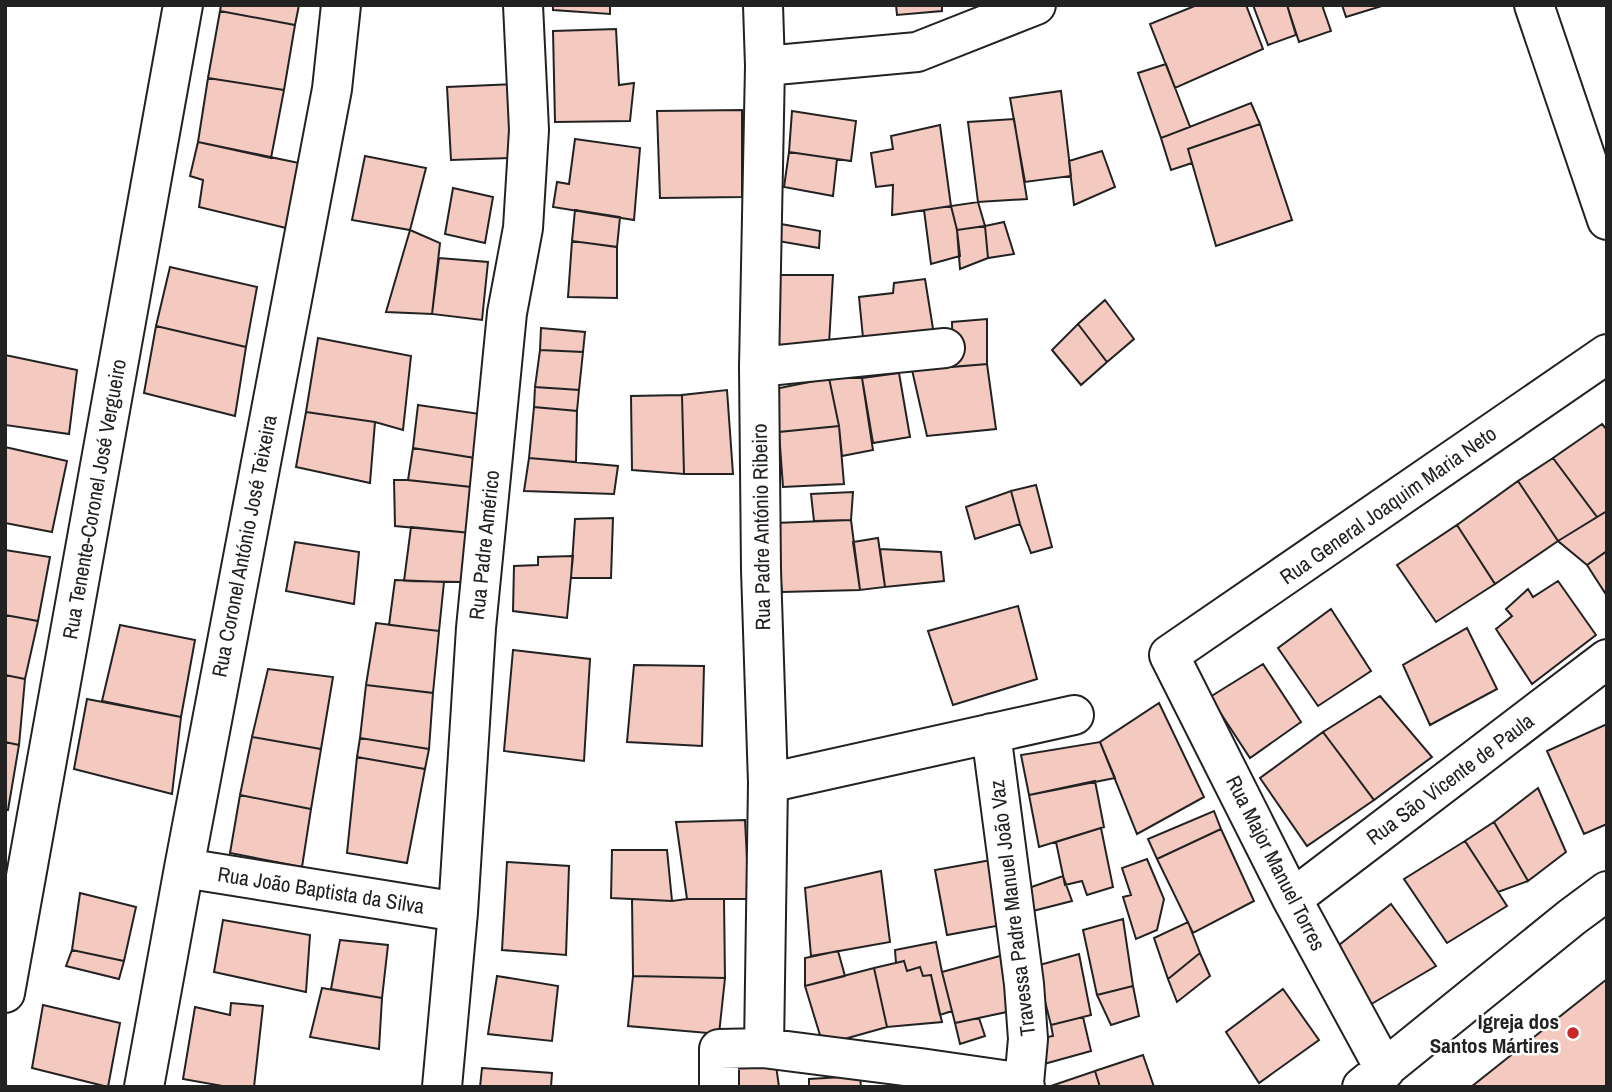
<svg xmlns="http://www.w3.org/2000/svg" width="1612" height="1092" font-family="'Archivo Narrow',sans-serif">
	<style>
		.building { fill: #f3c9c0; stroke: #222; stroke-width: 2 }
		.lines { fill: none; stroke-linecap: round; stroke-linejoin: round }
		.street-casing { stroke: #222; stroke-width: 42 }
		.secondary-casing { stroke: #222; stroke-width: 42 }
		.street { stroke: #fff; stroke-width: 38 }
		.secondary { stroke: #fff; stroke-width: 38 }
		.poi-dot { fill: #c62828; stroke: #fff; stroke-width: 2.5 }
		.labels { text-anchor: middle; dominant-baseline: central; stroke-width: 5; stroke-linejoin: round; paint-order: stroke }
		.street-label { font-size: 21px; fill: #222; stroke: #fff }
		.poi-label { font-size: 21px; font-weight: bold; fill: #222; stroke: #fff; text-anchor: end }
	</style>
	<rect width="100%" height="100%" fill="#fff"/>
	<path class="building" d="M 221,5 L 299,5 L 295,25 L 220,11 Z
		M 553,5 L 610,5 L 610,14 L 553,10 Z
		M 896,5 L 942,5 L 942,11 L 897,15 Z
		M 1197,5 L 1246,5 L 1263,49 L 1175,88 L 1150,24 Z
		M 1253,5 L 1287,5 L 1296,35 L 1268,45 Z
		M 1287,5 L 1322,5 L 1331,31 L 1299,42 Z
		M 1342,5 L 1385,5 L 1346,17 Z
		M 220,11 L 295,25 L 284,90 L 208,78 Z
		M 616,29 L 619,85 L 634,83 L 630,121 L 555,122 L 553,31 Z
		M 1166,64 L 1190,127 L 1161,138 L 1138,73 Z
		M 208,78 L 284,90 L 271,158 L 198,142 Z
		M 513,84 L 512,158 L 451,160 L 447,87 Z
		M 1061,91 L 1071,176 L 1025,182 L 1010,98 Z
		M 1251,103 L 1260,124 L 1188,149 L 1192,163 L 1171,170 L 1161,138 Z
		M 742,110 L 742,197 L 660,198 L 657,111 Z
		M 792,111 L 856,121 L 851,161 L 789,152 Z
		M 1014,119 L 1027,199 L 978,202 L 968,122 Z
		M 1260,124 L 1292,220 L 1216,246 L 1188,149 Z
		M 940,125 L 951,206 L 892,215 L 893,185 L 876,187 L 871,153 L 893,149 L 891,136 Z
		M 575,139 L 640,148 L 634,220 L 553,207 L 557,182 L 569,184 Z
		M 198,142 L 299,163 L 286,228 L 199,207 L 203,180 L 190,176 Z
		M 1102,151 L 1115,187 L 1074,205 L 1069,161 Z
		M 789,152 L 837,159 L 833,196 L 784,187 Z
		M 365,156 L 426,168 L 410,230 L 352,220 Z
		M 453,188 L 493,197 L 485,243 L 445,234 Z
		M 978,202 L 985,226 L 957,230 L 951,206 Z
		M 951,206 L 957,230 L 960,256 L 931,264 L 924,210 Z
		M 575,210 L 620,217 L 617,247 L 572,241 Z
		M 1004,222 L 1014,254 L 988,258 L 985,226 Z
		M 781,224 L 820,231 L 819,248 L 778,241 Z
		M 985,226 L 988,258 L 960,269 L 957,230 Z
		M 410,230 L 440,243 L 432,314 L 386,312 Z
		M 572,241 L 617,247 L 617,298 L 568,297 Z
		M 439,258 L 488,262 L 482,320 L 432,314 Z
		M 170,267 L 257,287 L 246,347 L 156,326 Z
		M 779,275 L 833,275 L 829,344 L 774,347 Z
		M 925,279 L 935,341 L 864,348 L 859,297 L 893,293 L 894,283 Z
		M 1105,300 L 1134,339 L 1107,362 L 1078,324 Z
		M 987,319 L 987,364 L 953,367 L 952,322 Z
		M 1078,324 L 1107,362 L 1081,385 L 1052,350 Z
		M 156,326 L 246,347 L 235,416 L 144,393 Z
		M 541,328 L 585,332 L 583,352 L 540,350 Z
		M 318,338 L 411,356 L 403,430 L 375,422 L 306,412 Z
		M 540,350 L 583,352 L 579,390 L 535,387 Z
		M 5,355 L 77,370 L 69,434 L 5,425 Z
		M 987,364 L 996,429 L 927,436 L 912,370 Z
		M 899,373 L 910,437 L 873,443 L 862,378 Z
		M 829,378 L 839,426 L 768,433 L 770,390 Z
		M 829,378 L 862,378 L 873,450 L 842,456 L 839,426 Z
		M 535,387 L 579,390 L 577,411 L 534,407 Z
		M 727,390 L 733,474 L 684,474 L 682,395 Z
		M 682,395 L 684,474 L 632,470 L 631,396 Z
		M 418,405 L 480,414 L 475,458 L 413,448 Z
		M 534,407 L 577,411 L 576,462 L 529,458 Z
		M 306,412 L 375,422 L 370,483 L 296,467 Z
		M 1602,424 L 1607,430 L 1607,511 L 1597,517 L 1553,458 Z
		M 839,426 L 844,484 L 783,487 L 779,432 Z
		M 5,447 L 67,461 L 52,532 L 5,523 Z
		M 413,448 L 475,458 L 471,487 L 408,480 Z
		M 529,458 L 618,466 L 614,494 L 524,491 Z
		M 1553,458 L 1597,517 L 1558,541 L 1518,481 Z
		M 394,480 L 408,480 L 471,487 L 470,533 L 395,526 Z
		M 1518,481 L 1558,541 L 1495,584 L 1457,525 Z
		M 1036,485 L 1052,547 L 1031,553 L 1020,524 L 1011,491 Z
		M 1011,491 L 1020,524 L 975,539 L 966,507 Z
		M 853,492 L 851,520 L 814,521 L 811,494 Z
		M 1607,511 L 1607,551 L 1587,565 L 1558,541 Z
		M 613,518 L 611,578 L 571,578 L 575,519 Z
		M 851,520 L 860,590 L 782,592 L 775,523 Z
		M 1457,525 L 1495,584 L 1436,622 L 1397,565 Z
		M 411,527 L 470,533 L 462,582 L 404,581 Z
		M 878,538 L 885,587 L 860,590 L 853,542 Z
		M 295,542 L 359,552 L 354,604 L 286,591 Z
		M 880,549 L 941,552 L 944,581 L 885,587 Z
		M 5,550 L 50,557 L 38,621 L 5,615 Z
		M 1607,551 L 1607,596 L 1587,565 Z
		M 573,556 L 567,618 L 513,611 L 514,566 L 538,565 L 538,557 Z
		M 395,580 L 444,582 L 439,631 L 389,625 Z
		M 1558,581 L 1596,635 L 1532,684 L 1496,629 L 1512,616 L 1506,609 L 1528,589 L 1533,597 Z
		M 1018,606 L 1037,679 L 953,705 L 928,631 Z
		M 1331,609 L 1371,671 L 1318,706 L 1278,648 Z
		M 5,615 L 38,621 L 25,679 L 5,675 Z
		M 376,623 L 439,631 L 433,693 L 366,685 Z
		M 120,625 L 195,640 L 181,717 L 102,701 Z
		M 1467,628 L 1497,689 L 1430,725 L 1403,665 Z
		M 513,650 L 590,659 L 584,761 L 504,751 Z
		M 1263,664 L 1301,722 L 1250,758 L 1210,697 Z
		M 634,665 L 704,666 L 702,746 L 627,742 Z
		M 268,669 L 333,677 L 321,749 L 252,737 Z
		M 5,675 L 25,679 L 19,745 L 5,742 Z
		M 366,685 L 433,693 L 429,749 L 360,738 Z
		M 1380,696 L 1432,757 L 1374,800 L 1323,732 Z
		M 87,699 L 181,717 L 172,794 L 74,769 Z
		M 1159,703 L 1204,797 L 1137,834 L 1100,742 Z
		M 1607,724 L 1607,824 L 1584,834 L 1547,751 Z
		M 1323,732 L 1374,800 L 1307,846 L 1260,778 Z
		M 252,737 L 321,749 L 311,809 L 240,795 Z
		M 360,738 L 429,749 L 425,769 L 357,757 Z
		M 5,742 L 19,745 L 8,810 L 5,810 Z
		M 1100,742 L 1115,778 L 1029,795 L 1021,755 Z
		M 357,757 L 425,769 L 407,863 L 347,853 Z
		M 1095,781 L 1104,827 L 1039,847 L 1029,795 Z
		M 1538,788 L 1566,852 L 1528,881 L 1494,822 Z
		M 240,795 L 311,809 L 302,867 L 230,853 Z
		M 1214,811 L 1221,829 L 1157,859 L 1148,839 Z
		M 745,820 L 749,899 L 687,899 L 676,822 Z
		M 1494,822 L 1528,881 L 1498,892 L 1465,841 Z
		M 1101,828 L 1113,887 L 1087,895 L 1082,881 L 1065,885 L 1056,842 Z
		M 1221,829 L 1254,901 L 1193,933 L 1157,859 Z
		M 1465,841 L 1507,906 L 1447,943 L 1404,879 Z
		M 612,850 L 667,850 L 672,901 L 611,898 Z
		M 997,859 L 1007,924 L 947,935 L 935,870 Z
		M 1147,859 L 1164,899 L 1157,930 L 1136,939 L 1123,897 L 1131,895 L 1122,868 Z
		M 507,862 L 569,866 L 566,955 L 502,950 Z
		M 881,871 L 890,942 L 811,956 L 805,888 Z
		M 1063,876 L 1072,901 L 1029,912 L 1023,890 Z
		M 80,893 L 136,907 L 124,961 L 72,950 Z
		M 632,899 L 672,901 L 687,899 L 724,899 L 725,978 L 633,976 Z
		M 1391,904 L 1436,966 L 1368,1006 L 1334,949 Z
		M 1123,919 L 1133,986 L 1097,995 L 1083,930 Z
		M 223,920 L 310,935 L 306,992 L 214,972 Z
		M 1188,922 L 1200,953 L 1168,979 L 1154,938 Z
		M 340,940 L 388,945 L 382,998 L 331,989 Z
		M 936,942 L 942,972 L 952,1011 L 940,1015 L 931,975 L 923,976 L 920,967 L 907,971 L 904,961 L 896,963 L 895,950 Z
		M 72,950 L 124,961 L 119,979 L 66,966 Z
		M 838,951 L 845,976 L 805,986 L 805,958 Z
		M 1200,953 L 1210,976 L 1177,1002 L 1168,979 Z
		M 1007,954 L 1021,1009 L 955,1023 L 942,972 Z
		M 1079,954 L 1091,1015 L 1051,1025 L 1036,966 Z
		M 904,961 L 907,971 L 920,967 L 923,976 L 931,975 L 942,1022 L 887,1027 L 874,968 Z
		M 874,968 L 887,1027 L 823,1045 L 805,986 Z
		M 497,976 L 558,986 L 552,1041 L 488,1034 Z
		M 633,976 L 725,978 L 719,1034 L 628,1026 Z
		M 1607,979 L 1607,1087 L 1471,1087 Z
		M 1133,986 L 1139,1016 L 1111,1025 L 1097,995 Z
		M 322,988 L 382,998 L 379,1049 L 310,1037 Z
		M 1283,989 L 1319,1040 L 1259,1083 L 1226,1032 Z
		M 231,1003 L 263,1006 L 254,1087 L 228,1087 L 183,1079 L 195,1007 L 230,1015 Z
		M 43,1005 L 120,1023 L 108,1087 L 32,1068 Z
		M 1083,1017 L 1091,1051 L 1044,1064 L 1036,1039 L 1053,1036 L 1051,1025 Z
		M 979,1018 L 985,1036 L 960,1044 L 955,1023 Z
		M 1143,1055 L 1154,1087 L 1100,1087 L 1095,1071 Z
		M 734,1065 L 776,1065 L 779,1087 L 733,1087 Z
		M 482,1068 L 552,1073 L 551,1087 L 480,1087 Z
		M 1095,1071 L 1100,1087 L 1052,1087 L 1051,1086 Z
		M 860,1076 L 861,1087 L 809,1087 L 809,1079 Z"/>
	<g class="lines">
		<g class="street-casing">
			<path id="street" d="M 763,5 L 765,66 L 759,367 L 761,570 L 768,783 L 764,1048
				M 765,66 L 917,52 L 1036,5
				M 759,367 L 945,348
				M 991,733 L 1024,984 L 1028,1039 L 1024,1083
				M 768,783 L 1074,715
				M 184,868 L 458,912
				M 1292,899 L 1607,659
				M 5,993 L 183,5
				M 920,1068 L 1024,1083 L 1025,1087
				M 1385,1070 L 1292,899 L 1169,655 L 1607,354
				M 144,1087 L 184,868 L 332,89 L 341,5
				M 442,1087 L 458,912 L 476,628 L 507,313 L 523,228 L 529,130 L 523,5
				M 719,1087 L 719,1049 L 764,1048 L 920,1068 L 928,1087
				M 1362,1087 L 1572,917 L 1607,891"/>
		</g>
		<g class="secondary-casing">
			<path id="secondary" d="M 1534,5 L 1607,220"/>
		</g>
		<use href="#street" class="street"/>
		<use href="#secondary" class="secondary"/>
	</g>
	<circle class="poi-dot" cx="1573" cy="1033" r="7"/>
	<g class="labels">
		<g class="street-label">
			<text transform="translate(94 499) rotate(-80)">Rua Tenente-Coronel José Vergueiro</text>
			<text transform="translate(1388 505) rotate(-35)">Rua General Joaquim Maria Neto</text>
			<text transform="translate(761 527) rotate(-91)">Rua Padre António Ribeiro</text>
			<text transform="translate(484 545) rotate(-84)">Rua Padre Américo</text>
			<text transform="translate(244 546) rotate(-79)">Rua Coronel António José Teixeira</text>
			<text transform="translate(1450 779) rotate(-37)">Rua São Vicente de Paula</text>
			<text transform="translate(1276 863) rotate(63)">Rua Major Manuel Torres</text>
			<text transform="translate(321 890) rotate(9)">Rua João Baptista da Silva</text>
			<text transform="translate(1012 908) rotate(-97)">Travessa Padre Manuel João Vaz</text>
		</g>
		<g class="poi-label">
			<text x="1559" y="1021">Igreja dos<tspan x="1559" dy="24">Santos Mártires</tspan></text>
		</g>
	</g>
	<rect width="1612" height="1092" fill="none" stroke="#222222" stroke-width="14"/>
</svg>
